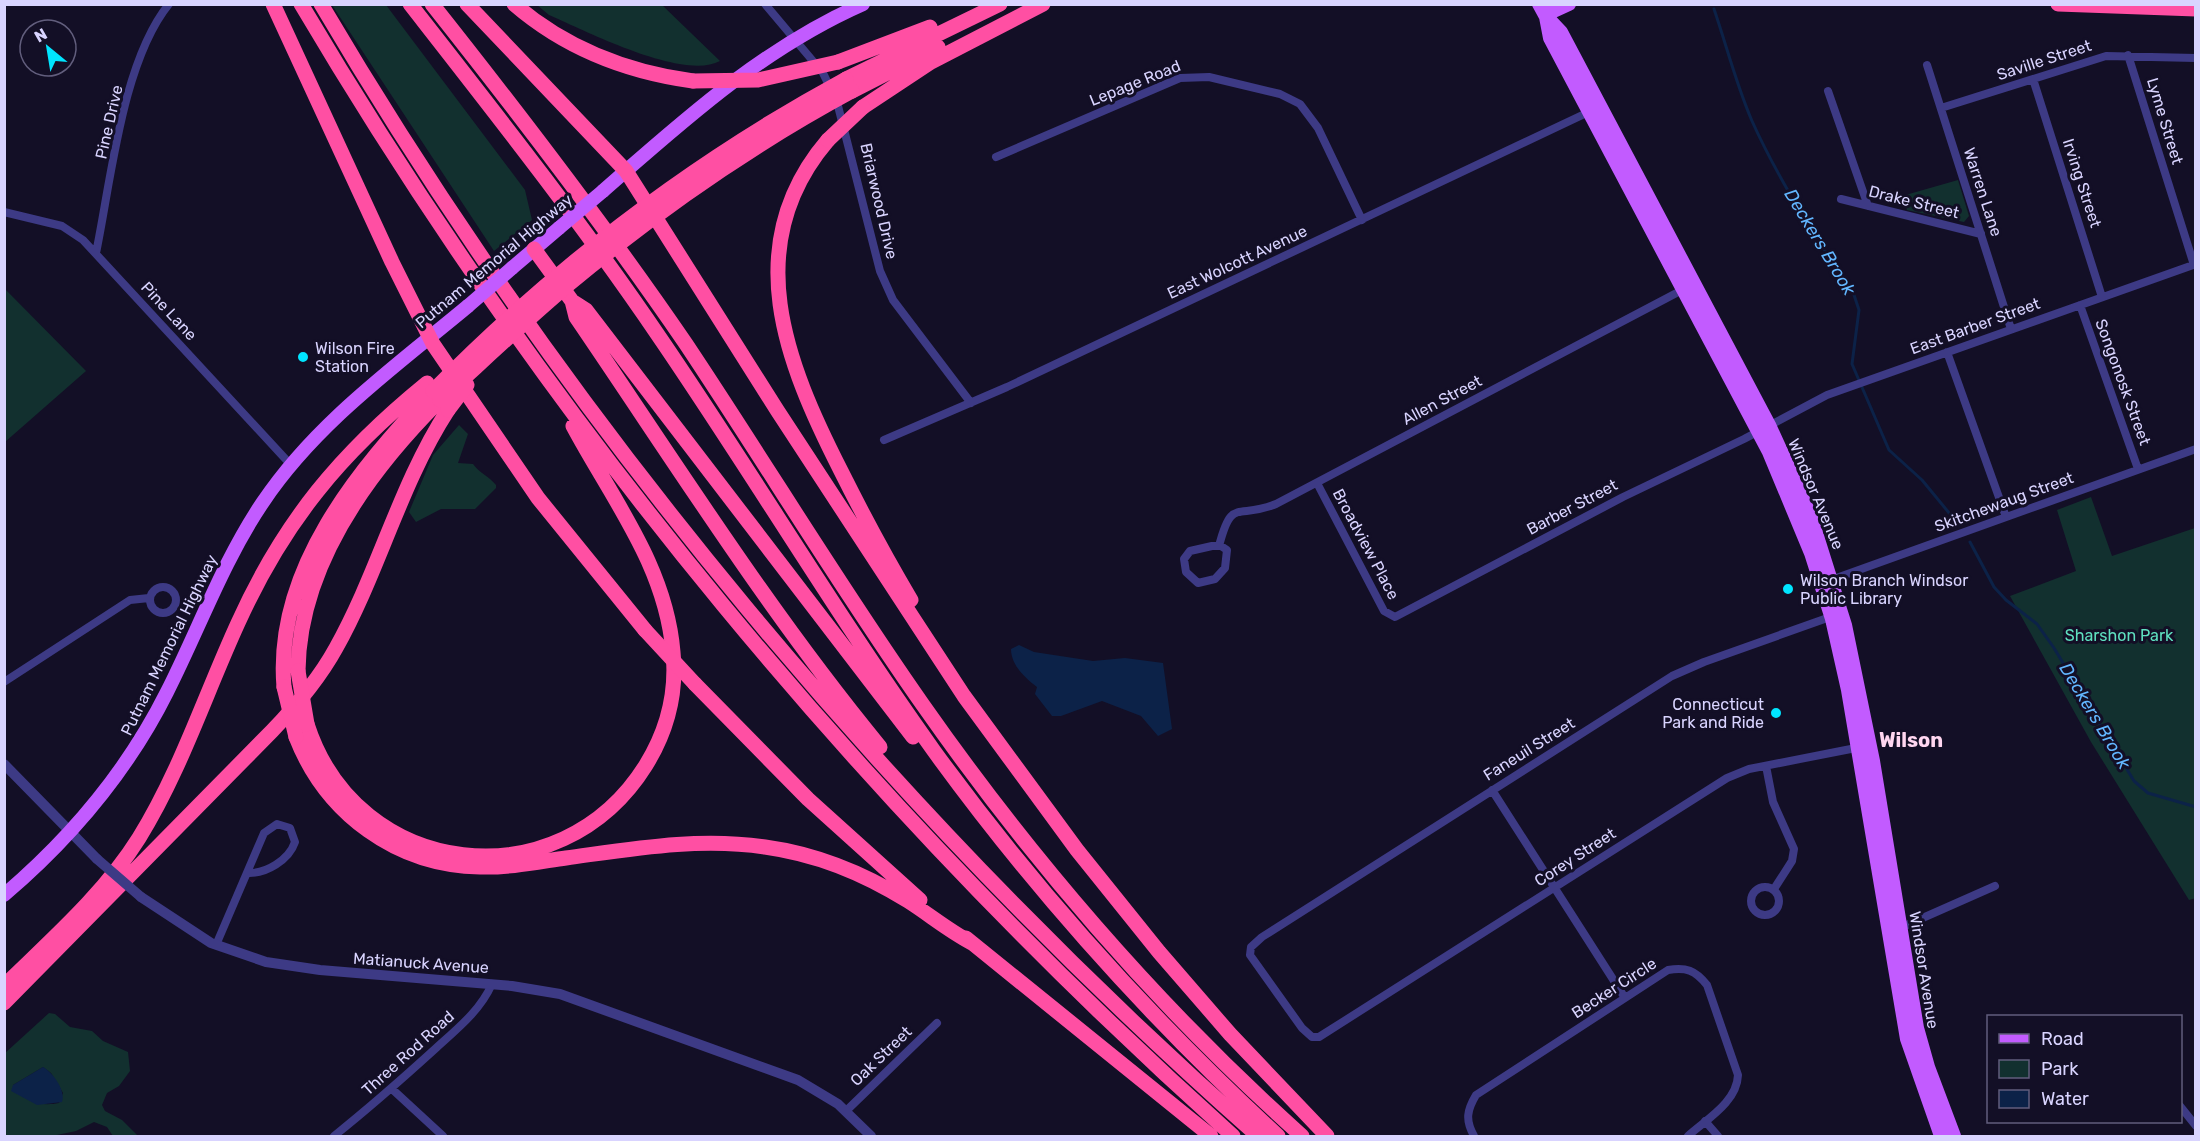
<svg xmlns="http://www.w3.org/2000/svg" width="2200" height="1141" font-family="Rubik,sans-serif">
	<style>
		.green { fill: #12302f; fill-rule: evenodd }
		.water { fill: #0c2248 }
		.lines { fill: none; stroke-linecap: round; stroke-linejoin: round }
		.stream { stroke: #0c2248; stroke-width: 3 }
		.minor { stroke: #3d3a85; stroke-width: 8 }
		.tertiary { stroke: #3d3a85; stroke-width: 10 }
		.primary { stroke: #c25bff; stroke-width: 14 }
		.motorway { stroke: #ff4fa3; stroke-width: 15 }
		.tertiary-bridge { stroke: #3d3a85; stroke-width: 10 }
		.primary-bridge { stroke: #c25bff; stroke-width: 14 }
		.motorway-bridge { stroke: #ff4fa3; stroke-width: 15 }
		.poi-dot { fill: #00e5ff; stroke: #130f26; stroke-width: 2 }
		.labels { text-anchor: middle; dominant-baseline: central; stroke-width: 6; stroke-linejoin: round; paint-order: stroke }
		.street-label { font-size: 16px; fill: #d9d4ff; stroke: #130f26 }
		.poi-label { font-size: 16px; fill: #d9d4ff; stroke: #130f26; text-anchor: start }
		.park-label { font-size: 16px; fill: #5fe0c0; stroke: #130f26 }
		.water-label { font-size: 18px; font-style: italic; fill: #62b6ff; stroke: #130f26 }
		.quarter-label { font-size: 20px; font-weight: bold; fill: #ffd6f0; stroke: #130f26 }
	</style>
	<rect width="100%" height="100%" fill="#130f26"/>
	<path class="green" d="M 332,5 L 386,5 L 525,190 L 532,220 L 494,251 Z
		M 537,5 L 662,5 L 720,61 C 683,81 586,31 549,15 Z
		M 1958,180 L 1969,216 L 1964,222 L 1907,210 L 1902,196 Z
		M 5,289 L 86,371 L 5,442 L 4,442 Z
		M 459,425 L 468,434 L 458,463 L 473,464 C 479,473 489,476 496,485 L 496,488 L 475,509 L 441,509 L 416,522 L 409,512 L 433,455 Z
		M 2091,497 L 2112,556 L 2195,528 L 2196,898 L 2189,900 L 2091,742 L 2010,596 L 2076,571 L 2057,510 Z
		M 49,1013 L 55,1014 L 70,1027 L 92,1031 L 103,1041 L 128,1052 L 130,1071 L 119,1086 L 107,1093 L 102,1105 L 105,1111 L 122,1120 L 138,1136 L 113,1136 L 107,1127 L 94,1122 L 76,1131 L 52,1136 L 5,1136 L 4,1054 ZM 43,1067 L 51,1073 L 63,1093 L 59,1103 C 39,1107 27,1101 13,1085 Z"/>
	<path class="water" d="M 1019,645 L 1034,652 L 1093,661 L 1125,658 L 1163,663 L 1172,729 L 1158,736 L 1141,716 L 1102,701 L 1061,716 L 1052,716 L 1035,694 L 1037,687 C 1025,678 1011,665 1011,649 Z
		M 43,1067 C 53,1073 66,1090 62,1102 L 37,1105 L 11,1091 L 13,1085 Z"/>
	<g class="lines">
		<path class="stream" d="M 1714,9 C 1727,47 1736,84 1752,121 C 1780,183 1817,239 1854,295 L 1859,310 L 1852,364 L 1889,450 L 1922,480 L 1959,525
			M 1970,542 L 1994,587 L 2006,600 L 2037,624 L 2054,648 L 2134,781 L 2148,793 L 2196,807"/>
		<path class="minor" d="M 765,4 L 823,73 L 837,102 L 880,271 L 893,300 L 971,403
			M 2128,55 L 2194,265
			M 1927,65 L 2011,329
			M 2033,79 L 2102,297
			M 1828,91 L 1868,206
			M 1941,108 L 2106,56 L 2196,58
			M 996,157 L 1180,78 L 1209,77 L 1280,94 L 1300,104 L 1318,128 L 1362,220
			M 1841,199 L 1981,234
			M 4,212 L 62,226 L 83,240 L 291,465
			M 96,253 C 111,181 122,62 169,4
			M 2080,305 L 2138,469
			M 1947,352 L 2006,517
			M 884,440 L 1007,387 L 1593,110
			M 1317,483 L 1384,611 L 1395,617 L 1623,497 L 1744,439 L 1827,395 L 2196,264
			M 1212,546 L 1221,546 L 1227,550 L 1225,568 L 1215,579 L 1198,583 L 1186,572 L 1184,559 L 1190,551 Z
			M 1219,546 C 1232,496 1237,520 1276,504 L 1686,288
			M 1828,581 L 2196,449
			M150 600a13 13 0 1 1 26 0a13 13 0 1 1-26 0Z
			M 1833,616 L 1704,662 L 1672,676 L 1262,937 L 1251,947 L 1250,955 L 1302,1028 L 1312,1037 L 1319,1037 L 1727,778 L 1749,769 L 1861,747
			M 4,682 L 130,600 L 149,598
			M 1766,766 L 1773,802 L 1794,849 L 1792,861 L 1774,889
			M 1492,790 L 1625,998
			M1751 901a14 14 0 1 1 28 0a14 14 0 1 1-28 0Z
			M 1900,928 L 1995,886
			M 216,945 L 264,833 L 277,824 L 290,828 L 295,842 C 289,860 266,874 247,873
			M 392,1089 L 443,1136
			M 2180,1106 L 2196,1126
			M 846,1111 L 937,1023
			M 1705,1121 L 1718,1136
			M 334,1136 C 369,1108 402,1079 435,1049 C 457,1029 480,1011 492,984
			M 1474,1136 C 1465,1120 1467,1110 1476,1095 L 1668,970 C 1686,967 1695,970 1707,985 L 1738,1075 C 1737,1102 1707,1119 1688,1136"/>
		<path class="tertiary" d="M 4,764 L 97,859
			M 141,897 L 211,943 L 266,962 L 320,970 L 512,986 L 560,994 L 798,1080 L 838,1104 L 871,1136"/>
		<path class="primary" d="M 1539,4 L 1545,15 L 1561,32 L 1769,425 L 1811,517 L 1845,625 L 1873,761 L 1917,1028 L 1928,1067 L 1954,1136
			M 1545,15 L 1569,4
			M 1546,17 L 1550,38 L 1769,452 L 1811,553 L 1832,619 L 1848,690 L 1907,1039 L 1941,1136
			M 603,191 C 684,120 763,48 863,4
			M 512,268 L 559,228
			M 4,895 C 72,837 127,772 167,692 C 199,629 223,561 263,502 C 316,423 396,366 468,306"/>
		<path class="motorway" d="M 273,4 L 392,262 L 433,344 L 538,498 L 645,630
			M 301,4 C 551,427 868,809 1233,1136
			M 321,4 C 569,425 893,813 1258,1136
			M 410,4 C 496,114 582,223 660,338 C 753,474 838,617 934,751 C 1035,890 1151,1019 1278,1136
			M 432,4 C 520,115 606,227 686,344 C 766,464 840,587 923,705 C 1033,862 1159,1008 1302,1136
			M 467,4 L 626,171 L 777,410 L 964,696 L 1077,850 L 1159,952 L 1230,1034 L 1327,1136
			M 514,4 C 565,48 627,72 693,81
			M 2058,4 L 2196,9
			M 838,62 L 930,27
			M 846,79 L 1000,4
			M 852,91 L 938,47
			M 863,107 L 931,62 L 1043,4
			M 828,140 C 738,245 786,363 841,471 C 863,515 886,558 911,600
			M 534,249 L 572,301 L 586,310 L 913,737
			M 572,301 L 576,317 C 675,462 768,611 880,747
			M 298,671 C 299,565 369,471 440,400
			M 695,684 L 808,799 L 920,900
			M 284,687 C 274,570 358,470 433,391
			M 307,724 C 357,880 560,903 646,765 C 667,731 677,692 673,652 C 666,566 612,499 573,426
			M 296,737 C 326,814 397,866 480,867 C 509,868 538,862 566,858 C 632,849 698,837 765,847 C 816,854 865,874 908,901 C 930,915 949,931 972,943
			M 966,938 L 1211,1136
			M 4,986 C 51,940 104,894 139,838 C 180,772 205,695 238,623 C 284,521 341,453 427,383
			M 4,1003 L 272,731 C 296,706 319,679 336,648 C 379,571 400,484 448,410"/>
		<path class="tertiary-bridge" d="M 97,859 L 141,897"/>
		<path class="primary-bridge" d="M 559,228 L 603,191
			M 468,306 L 512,268"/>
		<path class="motorway-bridge" d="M 693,81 L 758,80 L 838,62
			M 828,140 L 863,107
			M 433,391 C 555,267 693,162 846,79
			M 440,400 C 483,361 525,321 569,284 C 657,211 752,145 852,91
			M 448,410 L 467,385
			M 645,630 L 695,684
			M 298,671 L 307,724
			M 284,687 L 296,737"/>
	</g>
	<g class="poi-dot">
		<circle cx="303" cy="357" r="6"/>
		<circle cx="1788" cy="589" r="6"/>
		<circle cx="1776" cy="713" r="6"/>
	</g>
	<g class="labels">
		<g class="street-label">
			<text transform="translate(2044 60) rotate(-18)">Saville Street</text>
			<text transform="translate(1135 83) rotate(-22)">Lepage Road</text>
			<text transform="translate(2165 121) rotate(73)">Lyme Street</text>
			<text transform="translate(109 122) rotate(-77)">Pine Drive</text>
			<text transform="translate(2082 183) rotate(72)">Irving Street</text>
			<text transform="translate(1983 192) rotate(72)">Warren Lane</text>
			<text transform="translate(879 201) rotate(77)">Briarwood Drive</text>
			<text transform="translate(1914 202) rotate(14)">Drake Street</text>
			<text transform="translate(494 261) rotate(-40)">Putnam Memorial Highway</text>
			<text transform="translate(1237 262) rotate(-25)">East Wolcott Avenue</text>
			<text transform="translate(169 311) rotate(47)">Pine Lane</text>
			<text transform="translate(1975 326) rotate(-20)">East Barber Street</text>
			<text transform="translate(2123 382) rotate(70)">Songonosk Street</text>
			<text transform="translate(1442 400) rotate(-28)">Allen Street</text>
			<text transform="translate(1816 494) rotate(67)">Windsor Avenue</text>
			<text transform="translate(2004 502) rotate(-20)">Skitchewaug Street</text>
			<text transform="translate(1572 507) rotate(-28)">Barber Street</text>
			<text transform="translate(1366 544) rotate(62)">Broadview Place</text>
			<text transform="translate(169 645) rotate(-64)">Putnam Memorial Highway</text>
			<text transform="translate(1529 749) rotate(-32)">Faneuil Street</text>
			<text transform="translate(1575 857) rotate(-33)">Corey Street</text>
			<text transform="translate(421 963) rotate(4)">Matianuck Avenue</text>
			<text transform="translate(1924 970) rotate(81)">Windsor Avenue</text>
			<text transform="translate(1614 988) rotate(-33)">Becker Circle</text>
			<text transform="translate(408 1053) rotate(-42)">Three Rod Road</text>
			<text transform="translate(881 1056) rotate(-44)">Oak Street</text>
		</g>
		<g class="poi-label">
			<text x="315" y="348">Wilson Fire<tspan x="315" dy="18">Station</tspan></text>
			<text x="1800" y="580">Wilson Branch Windsor<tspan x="1800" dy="18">Public Library</tspan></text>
			<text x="1764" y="704" text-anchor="end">Connecticut<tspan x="1764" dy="18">Park and Ride</tspan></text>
		</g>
		<g class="park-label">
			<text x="2119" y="635">Sharshon Park</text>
		</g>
		<g class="water-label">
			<text transform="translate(1820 242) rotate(59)">Deckers Brook</text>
			<text transform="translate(2095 716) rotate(59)">Deckers Brook</text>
		</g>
		<g class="quarter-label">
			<text x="1911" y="740">Wilson</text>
		</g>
	</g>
	<rect width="2200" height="1141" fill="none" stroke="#d9d4ff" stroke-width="12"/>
	<rect x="1987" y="1015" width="195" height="108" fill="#130f26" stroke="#625e7d" stroke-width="1.5"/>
	<rect x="1999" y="1034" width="30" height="9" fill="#c25bff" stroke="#625e7d" stroke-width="1.5"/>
	<text x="2041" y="1045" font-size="18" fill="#d9d4ff">Road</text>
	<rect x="1999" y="1060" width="30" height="18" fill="#12302f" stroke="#625e7d" stroke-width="1.5"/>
	<text x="2041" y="1075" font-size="18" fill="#d9d4ff">Park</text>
	<rect x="1999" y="1090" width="30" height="18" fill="#0c2248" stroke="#625e7d" stroke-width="1.5"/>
	<text x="2041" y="1105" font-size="18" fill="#d9d4ff">Water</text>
	<g transform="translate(48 48) rotate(330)"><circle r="28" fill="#130f26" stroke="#625e7d" stroke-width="1.5"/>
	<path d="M0-4.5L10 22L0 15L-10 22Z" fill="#00e5ff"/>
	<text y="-9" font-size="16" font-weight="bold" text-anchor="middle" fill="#d9d4ff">N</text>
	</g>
</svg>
